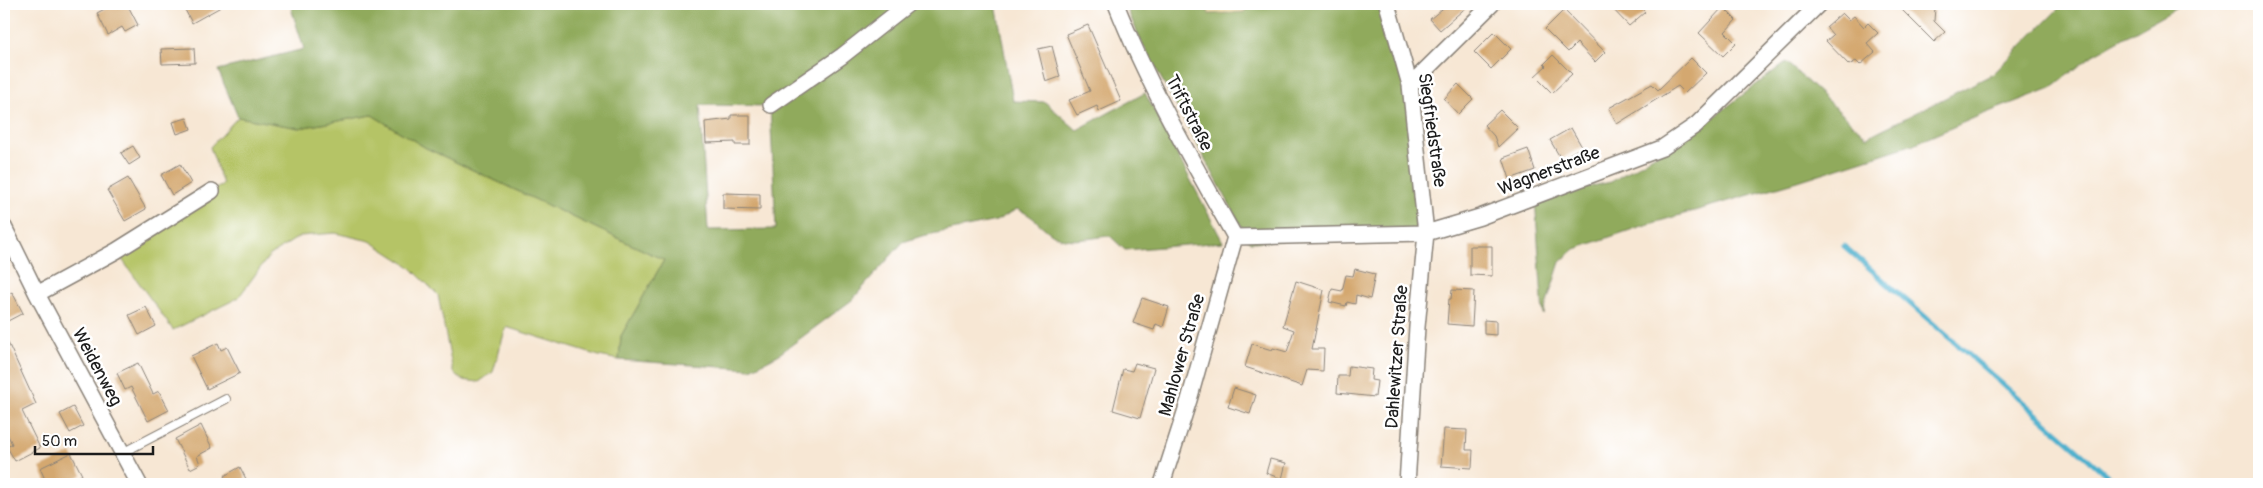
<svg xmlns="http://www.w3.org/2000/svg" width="2263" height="488" font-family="Pangolin,sans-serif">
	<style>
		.green { fill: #b5c466; stroke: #687041 }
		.forest { fill: #90aa5b; stroke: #56633c; fill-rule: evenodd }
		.sand { fill: #eeda9e; stroke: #857b5d }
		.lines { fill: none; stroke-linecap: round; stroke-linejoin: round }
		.stream { stroke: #4eb0cd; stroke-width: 5 }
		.building { fill: #d4a870 }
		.service-casing { stroke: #8a8278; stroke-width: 10 }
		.minor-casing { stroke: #8a8278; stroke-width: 18 }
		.service { stroke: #fff; stroke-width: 8 }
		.minor { stroke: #fff; stroke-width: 15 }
		.labels { text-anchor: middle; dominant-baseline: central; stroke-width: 5; stroke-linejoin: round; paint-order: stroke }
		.street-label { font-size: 18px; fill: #1c1c1c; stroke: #fff }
	</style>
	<rect width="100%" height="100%" fill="#fff"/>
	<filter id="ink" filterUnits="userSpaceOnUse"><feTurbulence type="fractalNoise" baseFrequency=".02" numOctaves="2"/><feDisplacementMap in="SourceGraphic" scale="10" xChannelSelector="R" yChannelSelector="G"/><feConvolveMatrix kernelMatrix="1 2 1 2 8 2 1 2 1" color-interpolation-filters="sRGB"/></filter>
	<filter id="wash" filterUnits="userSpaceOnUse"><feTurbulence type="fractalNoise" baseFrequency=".0096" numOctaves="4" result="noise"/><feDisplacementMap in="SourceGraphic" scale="20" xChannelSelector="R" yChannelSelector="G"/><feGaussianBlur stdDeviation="1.12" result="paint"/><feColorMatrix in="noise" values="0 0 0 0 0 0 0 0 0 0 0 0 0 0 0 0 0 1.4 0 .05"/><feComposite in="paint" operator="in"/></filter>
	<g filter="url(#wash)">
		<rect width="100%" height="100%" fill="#f7e7d4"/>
		<path class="green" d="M 372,115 L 426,148 L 664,260 L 621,336 L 619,360 L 599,356 L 506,327 L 493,372 L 479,382 L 462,380 L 453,372 L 438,295 L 409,266 L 370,241 L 335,233 L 300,236 L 269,256 L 238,298 L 173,330 L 116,251 L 223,184 L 210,147 L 238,117 L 299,128 Z"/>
		<path class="forest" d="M 299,4 L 996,4 L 1013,101 L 1045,102 L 1077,130 L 1145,93 L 1223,242 L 1125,250 L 1110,236 C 1093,237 1068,245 1052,234 C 1037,224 1036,217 1017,209 L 996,221 L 922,236 L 903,242 L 852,300 L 778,355 L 751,369 L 619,360 L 621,336 L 664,260 L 426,148 L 372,115 L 299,128 L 238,117 L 218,70 L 304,49 L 291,8 ZM 700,105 L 770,106 L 776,229 L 708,230 Z
			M 1125,4 L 1206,4 L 1209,14 L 1244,12 L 1250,4 L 1387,4 L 1410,85 L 1426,233 L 1250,242 L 1141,41 Z
			M 2063,4 L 2184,4 L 2093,55 L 2051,88 L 1981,115 L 1914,144 L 1798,181 L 1639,227 L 1575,249 L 1560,262 L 1543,315 L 1535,198 L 1611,182 L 1703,125 L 1786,62 L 1867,137 L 1993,74 Z
			M 2245,4 L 2259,4 L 2259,18 Z"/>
		<path class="sand" d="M 1206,4 L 1250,4 L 1244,12 L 1209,14 Z"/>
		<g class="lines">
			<path class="stream" d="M 1844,246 L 2117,484"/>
		</g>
		<g id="blocks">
			<path class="building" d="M 114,4 L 127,4 L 138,25 L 125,32 L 122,27 L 108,35 L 97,13 Z
				M 182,4 L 226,4 L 192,23 Z
				M 1448,4 L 1470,4 L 1440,30 L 1430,19 Z
				M 1608,4 L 1637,4 L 1645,12 L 1629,26 Z
				M 1908,4 L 1931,4 L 1935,8 L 1934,21 L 1945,32 L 1934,42 L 1902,10 Z
				M 1723,7 L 1736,20 L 1725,32 L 1736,43 L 1723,56 L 1699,33 Z
				M 1564,10 L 1605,52 L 1595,62 L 1577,43 L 1568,52 L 1545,29 Z
				M 1842,13 L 1849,20 L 1854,16 L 1864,27 L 1868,23 L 1878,33 L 1867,43 L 1875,52 L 1860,65 L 1856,61 L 1849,65 L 1826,41 L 1833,35 L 1826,27 Z
				M 1088,25 L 1121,101 L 1099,111 L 1097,106 L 1077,115 L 1069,100 L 1090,91 L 1066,34 Z
				M 1494,32 L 1511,49 L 1491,69 L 1474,52 Z
				M 1052,46 L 1060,77 L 1046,82 L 1038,49 Z
				M 194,48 L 195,63 L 162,64 L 161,49 Z
				M 1553,55 L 1572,74 L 1552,93 L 1535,76 L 1546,66 L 1544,64 Z
				M 1691,58 L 1706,73 L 1685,93 L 1678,86 L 1617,124 L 1609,108 L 1652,84 L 1658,90 Z
				M 1458,84 L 1473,99 L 1458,114 L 1444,99 Z
				M 1500,110 L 1518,128 L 1498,147 L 1494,136 L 1484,125 Z
				M 731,115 L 750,115 L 750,145 L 735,145 L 735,142 L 706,143 L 705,122 L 731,119 Z
				M 187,118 L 191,129 L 177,134 L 173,122 Z
				M 1571,128 L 1582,147 L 1561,159 L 1550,140 Z
				M 133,146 L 140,158 L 129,165 L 121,153 Z
				M 1528,149 L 1535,170 L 1510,179 L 1503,158 Z
				M 180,164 L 191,183 L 172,195 L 161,175 Z
				M 128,178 L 146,209 L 125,221 L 107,190 Z
				M 723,193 L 760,194 L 760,210 L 723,209 Z
				M 1470,246 L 1492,246 L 1492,276 L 1470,275 Z
				M 1355,269 L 1375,274 L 1370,299 L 1356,295 L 1355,304 L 1347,302 L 1346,306 L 1329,302 L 1332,289 L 1342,291 L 1346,275 L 1353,276 Z
				M 1296,281 L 1324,290 L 1312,349 L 1324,349 L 1323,371 L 1307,370 L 1302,386 L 1245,367 L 1252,344 L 1272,350 L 1273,348 L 1287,352 L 1294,330 L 1283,326 Z
				M 1452,290 L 1474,291 L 1472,326 L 1447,324 L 1449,299 L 1451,299 Z
				M 12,292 L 23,313 L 4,323 L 4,297 Z
				M 1142,298 L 1169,307 L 1163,327 L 1156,324 L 1154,330 L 1133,323 Z
				M 146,307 L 156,326 L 139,335 L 129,315 Z
				M 1484,320 L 1496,321 L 1496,335 L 1484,334 Z
				M 4,334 L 36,404 L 22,411 L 40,448 L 15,461 L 7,447 L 12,444 L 4,427 Z
				M 218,343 L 221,350 L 227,347 L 240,373 L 207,389 L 191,356 Z
				M 138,363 L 153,394 L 159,391 L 169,410 L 148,421 L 131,387 L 125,390 L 117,373 Z
				M 1135,363 L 1154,368 L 1140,418 L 1113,410 L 1123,369 L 1132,371 Z
				M 1349,366 L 1372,369 L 1371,380 L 1377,381 L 1375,397 L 1337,393 L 1338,376 L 1348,376 Z
				M 1234,388 L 1256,395 L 1250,414 L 1228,407 Z
				M 73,407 L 83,426 L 70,433 L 60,414 Z
				M 201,425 L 212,448 L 197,456 L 200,464 L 190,469 L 175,439 Z
				M 1444,429 L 1467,430 L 1466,450 L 1473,450 L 1472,468 L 1441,466 Z
				M 71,453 L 82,475 L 63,484 L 47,484 L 40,468 Z
				M 1270,459 L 1286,463 L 1282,479 L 1266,473 Z
				M 240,467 L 246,479 L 237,484 L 229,484 L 224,476 Z"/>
		</g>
	</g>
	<g filter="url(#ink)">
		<use href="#blocks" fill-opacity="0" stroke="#8a8278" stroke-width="1"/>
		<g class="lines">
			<g class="service-casing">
				<path id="service" d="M 122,453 L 226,399"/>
			</g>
			<g class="minor-casing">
				<path id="minor" d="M 1116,4 C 1148,85 1192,161 1235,237
					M 1387,4 L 1410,85 L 1426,233 L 1417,327 L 1407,484
					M 1410,85 L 1492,4
					M 771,105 L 842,56 L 908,4
					M 4,227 L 37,294 L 139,484
					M 1235,237 L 1426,233 L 1480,217 L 1662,148 L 1696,125 L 1819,4
					M 37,294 L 116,251 L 212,191
					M 1162,484 L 1189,400 L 1235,237"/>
			</g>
			<use href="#service" class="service"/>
			<use href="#minor" class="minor"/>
		</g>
	</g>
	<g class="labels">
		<g class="street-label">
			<text transform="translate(1189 113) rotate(63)">Triftstraße</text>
			<text transform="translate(1432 130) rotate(82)">Siegfriedstraße</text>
			<text transform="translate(1549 171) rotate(-21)">Wagnerstraße</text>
			<text transform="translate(1182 355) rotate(-74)">Mahlower Straße</text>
			<text transform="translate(1397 357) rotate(-86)">Dahlewitzer Straße</text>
			<text transform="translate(97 367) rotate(62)">Weidenweg</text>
		</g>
	</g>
	<rect width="2263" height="488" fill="none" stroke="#fff" stroke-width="20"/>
	<path d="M35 446v8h118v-8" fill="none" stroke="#1c1c1c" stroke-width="2.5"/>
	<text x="42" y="446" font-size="15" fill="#1c1c1c" stroke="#ffffff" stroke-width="4" paint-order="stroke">50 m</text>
</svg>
